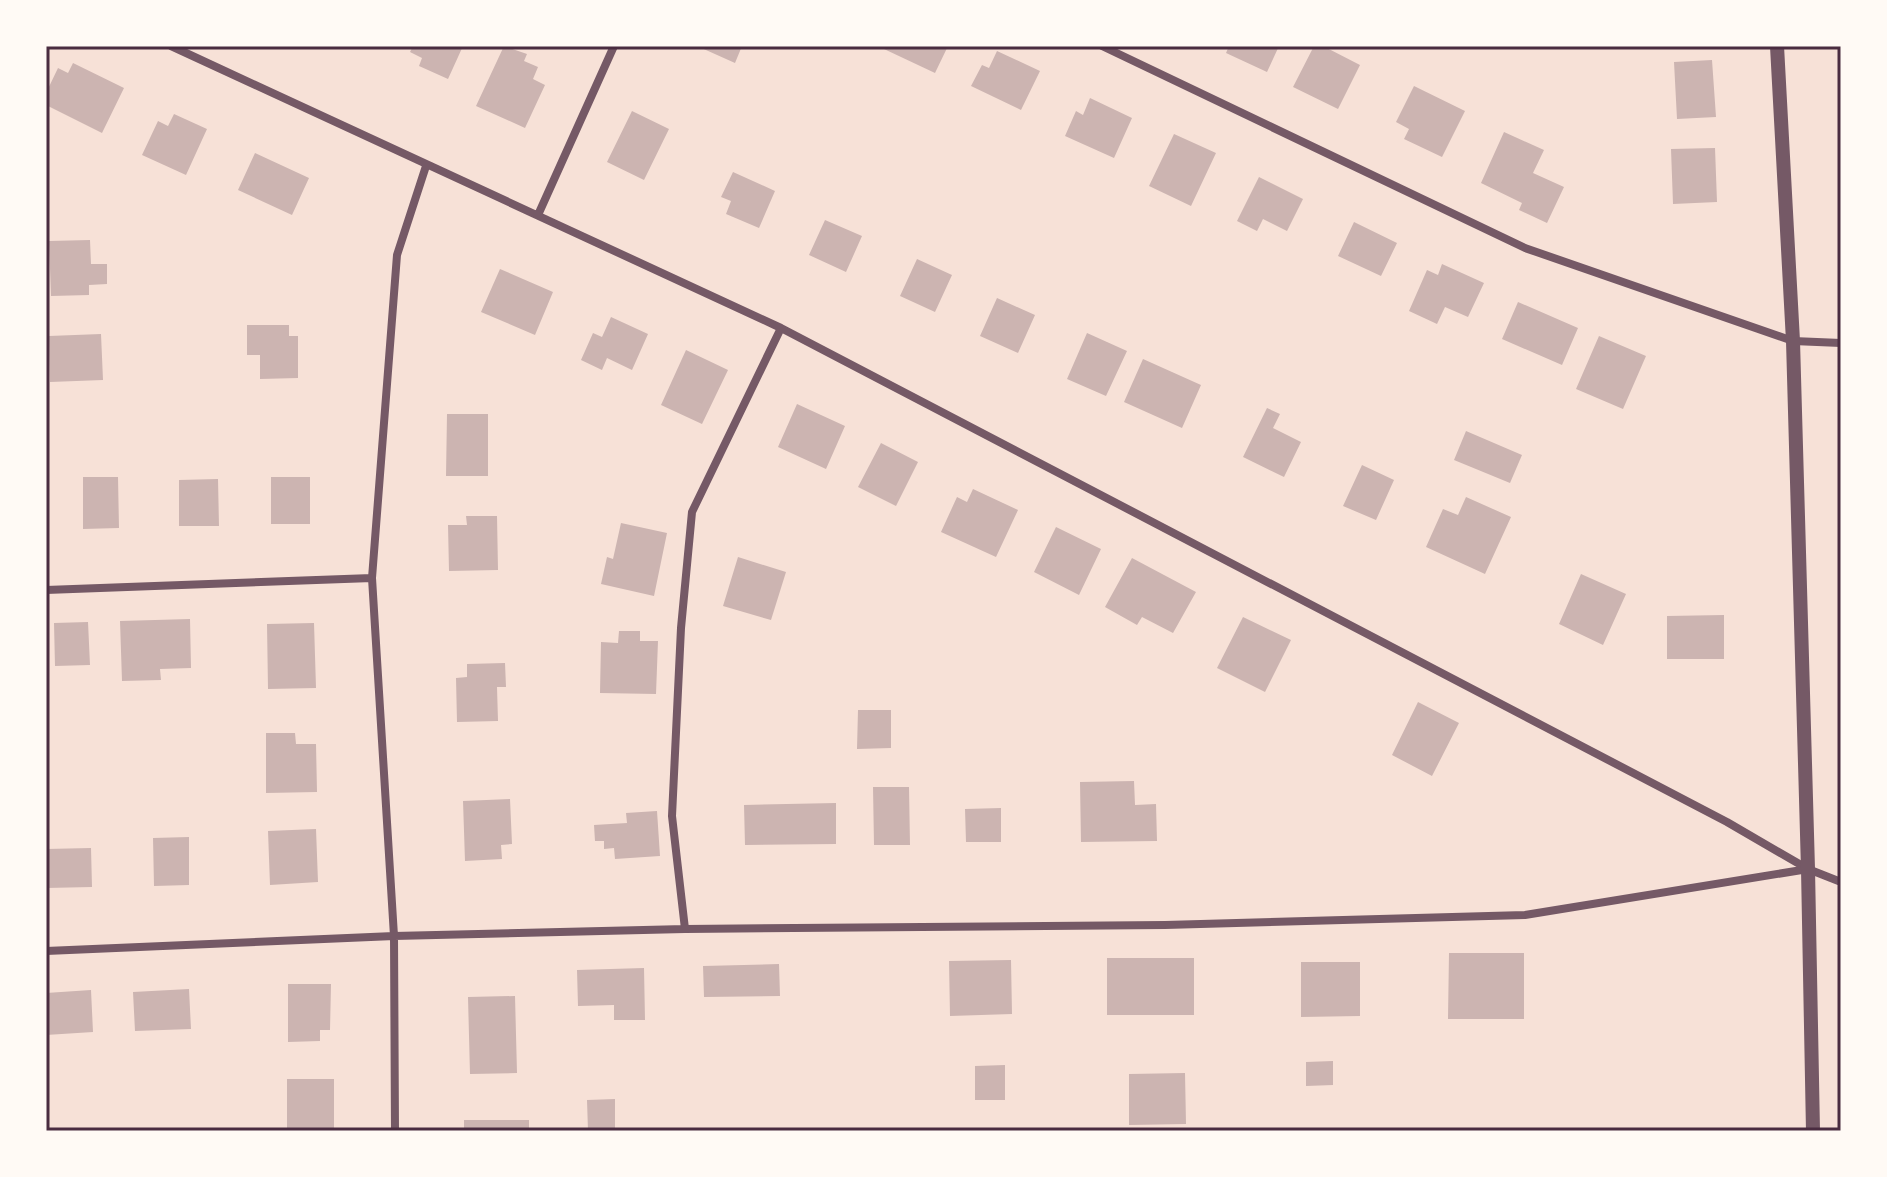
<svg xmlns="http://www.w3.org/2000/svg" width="1887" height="1177" font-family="Montserrat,sans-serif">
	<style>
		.building { fill: #ccb4b1 }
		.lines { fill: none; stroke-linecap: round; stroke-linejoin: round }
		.minor { stroke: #755966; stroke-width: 8 }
		.tertiary { stroke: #755966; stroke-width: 14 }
		.neatline { fill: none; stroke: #4a2c40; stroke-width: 3 }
	</style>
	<rect width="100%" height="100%" fill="#f7e1d7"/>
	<path class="building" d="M 413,46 L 463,46 L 448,79 L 419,66 L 422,58 L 410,52 Z
		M 504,46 L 527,54 L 524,61 L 538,67 L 533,79 L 545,85 L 525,128 L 476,106 Z
		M 697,46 L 742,46 L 735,63 Z
		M 886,46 L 948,46 L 935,73 L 884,49 Z
		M 1229,46 L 1279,46 L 1267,72 L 1226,53 Z
		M 1314,46 L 1323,46 L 1360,65 L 1338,109 L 1293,87 Z
		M 997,51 L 1040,71 L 1021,110 L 971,86 L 982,65 L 989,68 Z
		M 1712,60 L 1716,117 L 1677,119 L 1674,62 Z
		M 73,63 L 124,88 L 102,133 L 46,105 L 46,93 L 58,68 L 68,73 Z
		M 1414,86 L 1465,111 L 1442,157 L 1404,139 L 1409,129 L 1396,122 Z
		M 1090,98 L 1132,118 L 1114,158 L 1065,136 L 1076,111 L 1083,115 Z
		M 632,111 L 669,129 L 644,180 L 607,162 Z
		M 174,114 L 207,129 L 186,175 L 142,155 L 158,121 L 168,126 Z
		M 1504,132 L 1544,150 L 1533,173 L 1564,187 L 1547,223 L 1519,210 L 1522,203 L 1481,183 Z
		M 1174,134 L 1216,153 L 1191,206 L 1149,186 Z
		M 1715,148 L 1717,202 L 1673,204 L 1671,149 Z
		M 255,153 L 309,178 L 292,215 L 238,190 Z
		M 733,172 L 775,191 L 759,228 L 726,214 L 731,201 L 721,197 Z
		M 1259,177 L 1303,199 L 1287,231 L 1263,219 L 1257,231 L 1237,221 Z
		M 825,220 L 862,236 L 846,272 L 809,255 Z
		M 1354,222 L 1397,243 L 1381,276 L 1338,256 Z
		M 90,240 L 91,264 L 107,264 L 107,284 L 89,285 L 89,295 L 51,296 L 49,241 Z
		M 917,259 L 952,275 L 935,312 L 900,296 Z
		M 1442,264 L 1484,283 L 1468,317 L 1445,307 L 1437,324 L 1409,311 L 1427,270 L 1438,275 Z
		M 500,269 L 553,292 L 535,335 L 481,312 Z
		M 997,298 L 1035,315 L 1018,353 L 980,336 Z
		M 1518,302 L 1578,328 L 1562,365 L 1502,339 Z
		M 611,317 L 648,334 L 632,370 L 607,358 L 602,370 L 581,360 L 593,333 L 602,337 Z
		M 247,325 L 289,325 L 289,336 L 298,336 L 298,378 L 260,379 L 260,355 L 247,355 Z
		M 1087,333 L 1127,351 L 1106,396 L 1067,379 Z
		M 101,334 L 103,380 L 50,382 L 49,336 Z
		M 1599,336 L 1646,356 L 1623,409 L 1576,389 Z
		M 686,350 L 728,370 L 702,424 L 661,405 Z
		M 1143,359 L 1201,385 L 1182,428 L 1124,402 Z
		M 797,404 L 845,426 L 826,469 L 778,447 Z
		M 1267,408 L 1280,414 L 1273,428 L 1301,442 L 1284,477 L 1243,457 Z
		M 447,414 L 488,414 L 488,476 L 446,476 Z
		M 1466,431 L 1522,455 L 1510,483 L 1454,460 Z
		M 881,443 L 918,462 L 896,506 L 858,487 Z
		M 1362,465 L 1394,480 L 1376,520 L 1343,506 Z
		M 83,477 L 118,477 L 119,528 L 83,529 Z
		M 271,477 L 310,477 L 310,524 L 271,524 Z
		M 218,479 L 219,526 L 179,526 L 179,480 Z
		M 973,489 L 1018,510 L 996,557 L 941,532 L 957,497 L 967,502 Z
		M 1466,497 L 1511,517 L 1485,574 L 1426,547 L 1443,509 L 1458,515 Z
		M 466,516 L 497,516 L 498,570 L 449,571 L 448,525 L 467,525 Z
		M 621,523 L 667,533 L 654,596 L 601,584 L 607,557 L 613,559 Z
		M 1056,527 L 1101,549 L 1079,595 L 1034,572 Z
		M 738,557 L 786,572 L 771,620 L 723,606 Z
		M 1132,558 L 1196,592 L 1173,633 L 1142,617 L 1137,625 L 1105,607 Z
		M 1581,574 L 1626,594 L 1603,645 L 1559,624 Z
		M 1724,615 L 1724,659 L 1667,659 L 1667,616 Z
		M 1243,617 L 1291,640 L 1265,692 L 1217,668 Z
		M 190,619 L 191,668 L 160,669 L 161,680 L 122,681 L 120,621 Z
		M 88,622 L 90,665 L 55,666 L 54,623 Z
		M 314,623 L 316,688 L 268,689 L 267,624 Z
		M 619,631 L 640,631 L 640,641 L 658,641 L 656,694 L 600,693 L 601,642 L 618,643 Z
		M 505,663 L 506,687 L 497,687 L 498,721 L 457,722 L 456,678 L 467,677 L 467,664 Z
		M 1418,702 L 1459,723 L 1432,776 L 1392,755 Z
		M 858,710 L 891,710 L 891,748 L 857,749 Z
		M 266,733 L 295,733 L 296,744 L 316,744 L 317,792 L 266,793 Z
		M 1134,781 L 1135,805 L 1156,804 L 1157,841 L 1081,842 L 1080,782 Z
		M 873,787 L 909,787 L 910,845 L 874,845 Z
		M 510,799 L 512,844 L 501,845 L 502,859 L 465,861 L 463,801 Z
		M 836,803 L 836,844 L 745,845 L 744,805 Z
		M 1001,808 L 1001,842 L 966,842 L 965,809 Z
		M 657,811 L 660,856 L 615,859 L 614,848 L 604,849 L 604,841 L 595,841 L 594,825 L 627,823 L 626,813 Z
		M 316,829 L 318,882 L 270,885 L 268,831 Z
		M 189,837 L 189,885 L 154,886 L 153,838 Z
		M 91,848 L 92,887 L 46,888 L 46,849 Z
		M 1449,953 L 1524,953 L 1524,1019 L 1448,1019 Z
		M 1107,958 L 1194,958 L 1194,1015 L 1107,1015 Z
		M 1011,960 L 1012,1014 L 950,1016 L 949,961 Z
		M 1301,962 L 1360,962 L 1360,1016 L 1301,1017 Z
		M 779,964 L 780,996 L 704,997 L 703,966 Z
		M 644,968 L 645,1020 L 614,1020 L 614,1005 L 578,1006 L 577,970 Z
		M 288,984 L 331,984 L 330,1030 L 320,1030 L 320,1041 L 288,1042 Z
		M 189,989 L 191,1029 L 135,1031 L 133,992 Z
		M 91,990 L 93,1032 L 46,1035 L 46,993 Z
		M 515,996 L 517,1073 L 470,1074 L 468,997 Z
		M 1333,1061 L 1333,1085 L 1306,1086 L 1306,1062 Z
		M 1005,1065 L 1005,1100 L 975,1100 L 975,1066 Z
		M 1185,1073 L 1186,1124 L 1129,1125 L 1129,1074 Z
		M 287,1079 L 334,1079 L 334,1131 L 287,1131 Z
		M 615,1099 L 615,1131 L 588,1131 L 587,1100 Z
		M 464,1120 L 529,1120 L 529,1131 L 464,1131 Z"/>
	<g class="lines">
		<path class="minor" d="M 171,46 L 781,328 L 1727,822 L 1808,869 L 1841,882
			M 1102,46 L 1525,248 L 1793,341 L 1841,343
			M 538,215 L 614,46
			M 46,590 L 372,578
			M 685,929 L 672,816 L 681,628 L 692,512 L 781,328
			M 46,951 L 394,936 L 685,929 L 1165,925 L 1525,915 L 1808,869
			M 395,1131 L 394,936 L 372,578 L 397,255 L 426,166"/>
		<path class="tertiary" d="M 1777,46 L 1793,341 L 1808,869 L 1813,1131"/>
	</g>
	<rect width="1887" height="1177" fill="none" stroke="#fffaf5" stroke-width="96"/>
	<rect x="48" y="48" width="1791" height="1081" class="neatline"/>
</svg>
